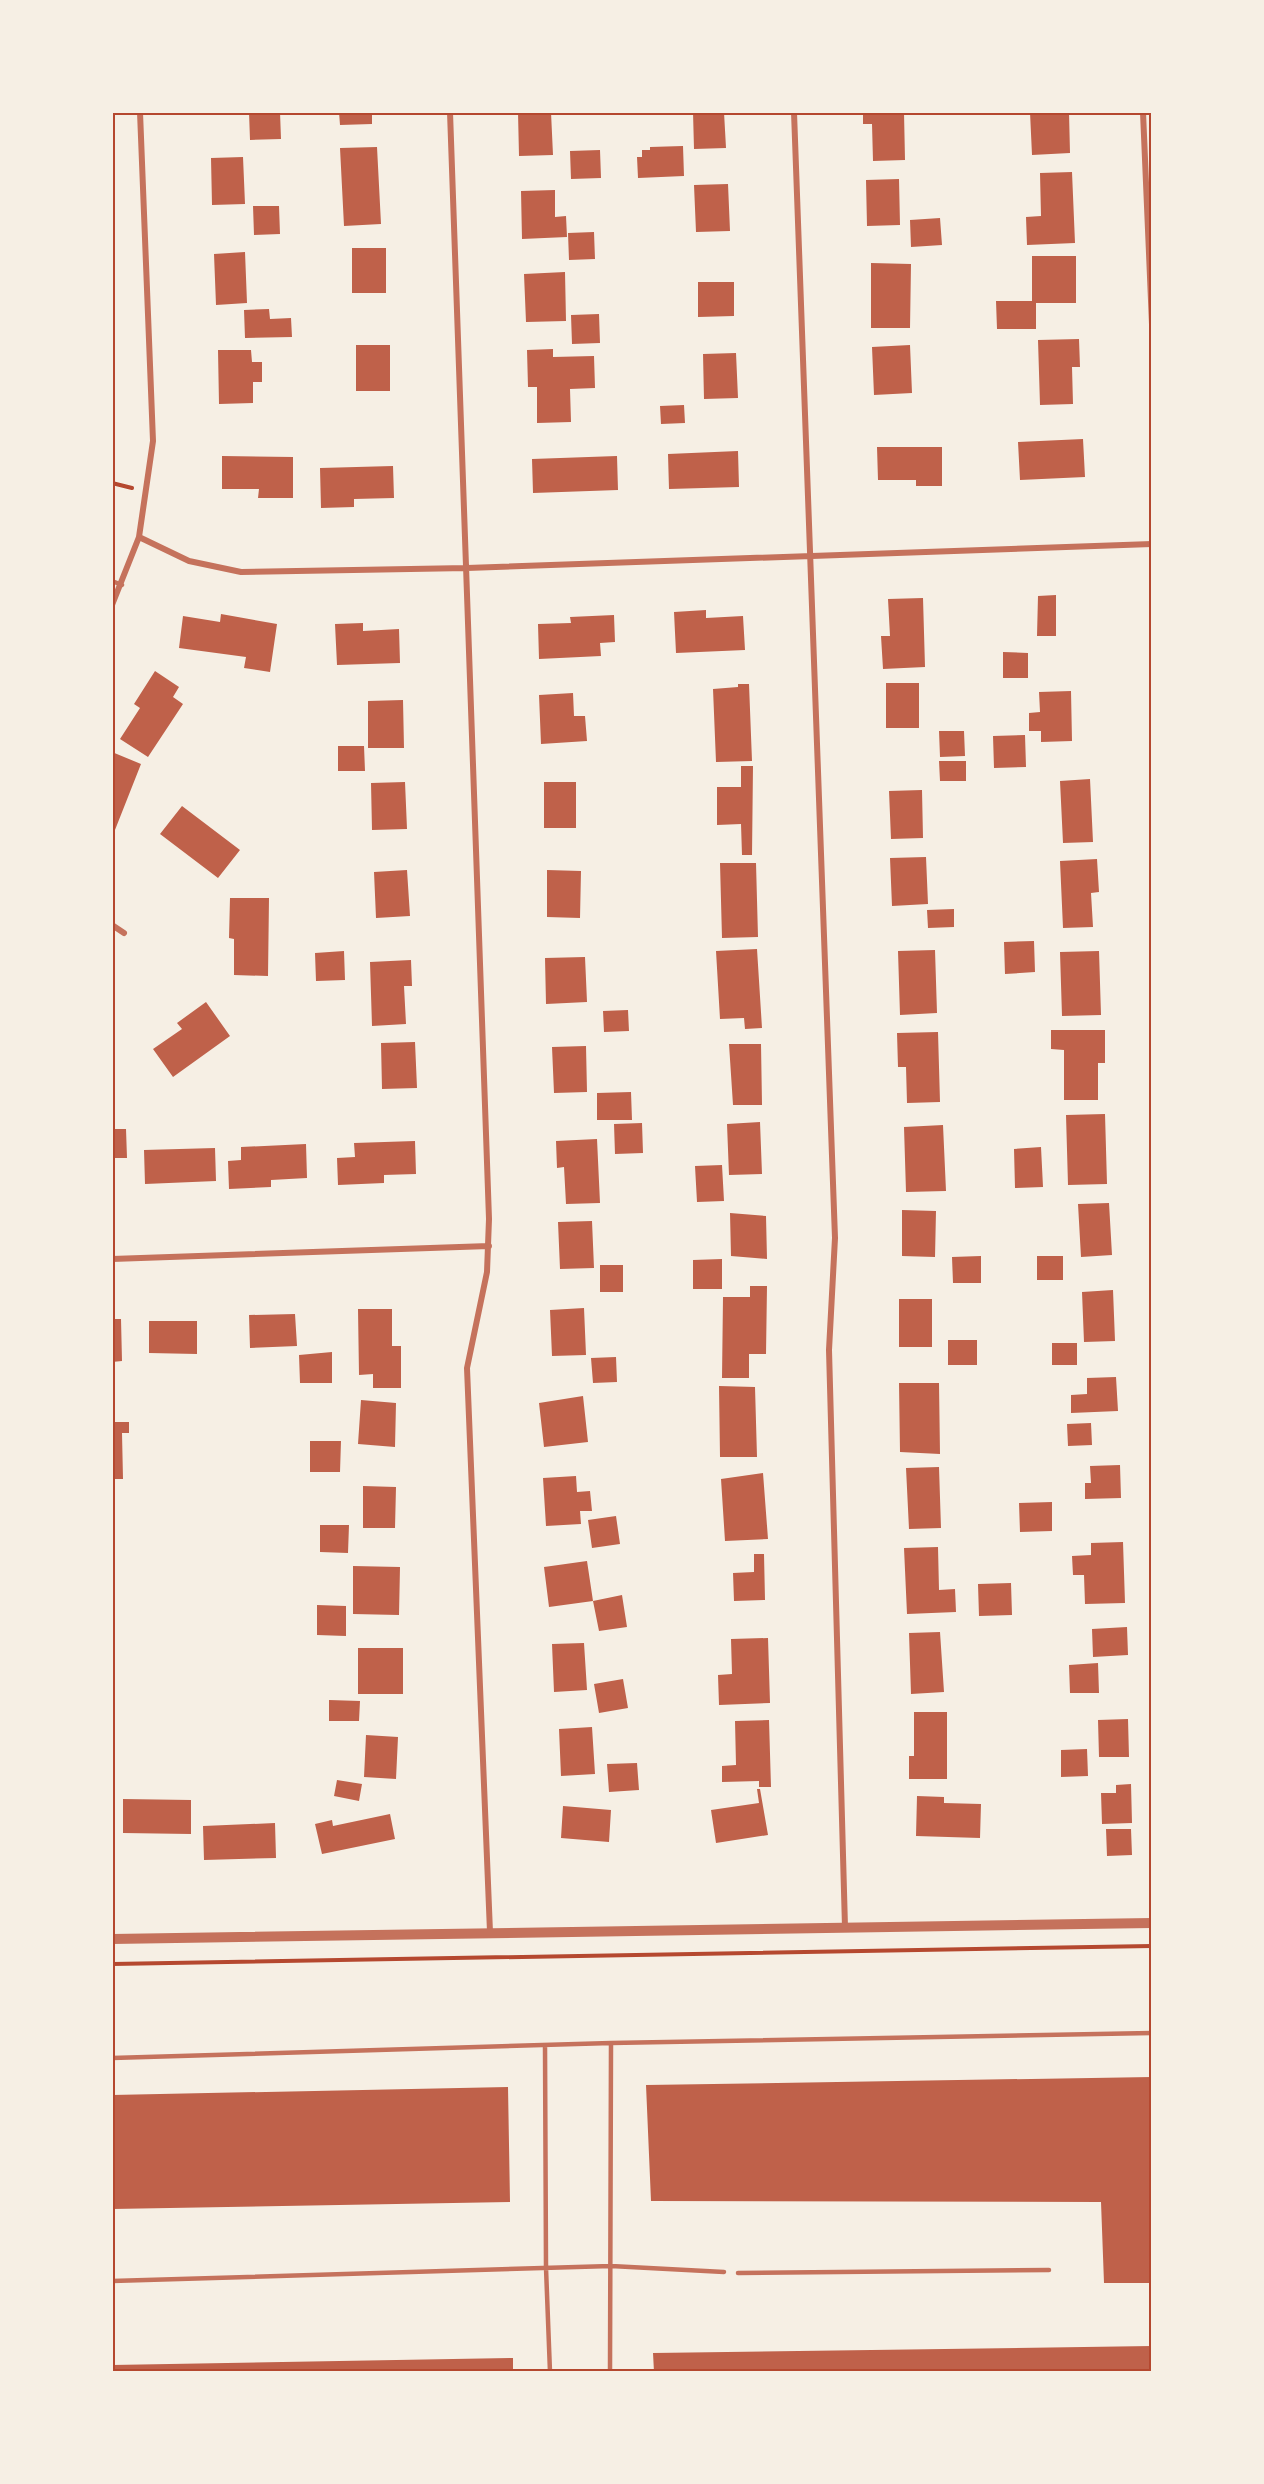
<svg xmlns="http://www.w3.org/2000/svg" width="1264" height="2484" font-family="'Public Sans',sans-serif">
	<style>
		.building { fill: #bf614a }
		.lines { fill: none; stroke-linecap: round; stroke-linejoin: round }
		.path { stroke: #b5482f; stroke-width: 4 }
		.service { stroke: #c5725c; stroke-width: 4.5 }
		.minor { stroke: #c5725c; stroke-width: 6 }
		.tertiary { stroke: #c5725c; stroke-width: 10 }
		.neatline { fill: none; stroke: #b5482f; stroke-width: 2 }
	</style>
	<rect width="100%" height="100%" fill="#f6efe4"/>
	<path class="building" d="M 249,112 L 280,112 L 281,139 L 250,140 Z
		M 339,112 L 372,112 L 372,124 L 340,125 Z
		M 518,112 L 551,112 L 553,155 L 519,156 Z
		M 693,112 L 724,112 L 726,148 L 694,149 Z
		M 863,112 L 904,112 L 905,160 L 873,161 L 872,124 L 863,124 Z
		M 1030,112 L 1069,112 L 1070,153 L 1032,155 Z
		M 683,146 L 684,176 L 638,178 L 637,157 L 642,157 L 642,150 L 650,150 L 650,147 Z
		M 377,147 L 381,224 L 344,226 L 340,148 Z
		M 600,150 L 601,178 L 571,179 L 570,151 Z
		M 243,157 L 245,204 L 212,205 L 211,158 Z
		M 1072,172 L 1075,243 L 1027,245 L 1026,217 L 1041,216 L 1040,173 Z
		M 899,179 L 900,225 L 867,226 L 866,180 Z
		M 728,184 L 730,231 L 696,232 L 694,185 Z
		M 555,190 L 555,217 L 566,216 L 567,237 L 522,239 L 521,191 Z
		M 253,206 L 279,206 L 280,234 L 254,235 Z
		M 940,218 L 942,245 L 911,247 L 910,220 Z
		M 594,232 L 595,259 L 569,260 L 568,233 Z
		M 352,248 L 386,248 L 386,293 L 352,293 Z
		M 245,252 L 247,303 L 216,305 L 214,254 Z
		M 1032,256 L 1076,256 L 1076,303 L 1036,303 L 1036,329 L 997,329 L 996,301 L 1032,301 Z
		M 871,263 L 911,264 L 910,328 L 871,328 Z
		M 565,272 L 566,321 L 526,322 L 524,274 Z
		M 698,282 L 734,282 L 734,316 L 698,317 Z
		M 269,309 L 270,319 L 291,318 L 292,337 L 245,338 L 244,310 Z
		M 599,314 L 600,343 L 572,344 L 571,315 Z
		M 1079,339 L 1080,367 L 1072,367 L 1073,404 L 1040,405 L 1038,340 Z
		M 356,345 L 390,345 L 390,391 L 356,391 Z
		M 910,345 L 912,393 L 874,395 L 872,347 Z
		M 553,349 L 553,357 L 594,356 L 595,388 L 570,389 L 571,422 L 537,423 L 537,387 L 528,387 L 527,350 Z
		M 218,350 L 251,350 L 252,362 L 262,362 L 262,382 L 253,382 L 253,403 L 219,404 Z
		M 736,353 L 738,398 L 704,399 L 703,354 Z
		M 684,405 L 685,423 L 661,424 L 660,406 Z
		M 1083,439 L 1085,477 L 1020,480 L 1018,442 Z
		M 877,447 L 942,447 L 942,486 L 916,486 L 916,480 L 878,480 Z
		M 738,451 L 739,487 L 669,489 L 668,454 Z
		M 222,456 L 293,457 L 293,498 L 258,498 L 259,489 L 222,489 Z
		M 617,456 L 618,490 L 533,493 L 532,459 Z
		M 393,466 L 394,498 L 354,499 L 354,507 L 321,508 L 320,468 Z
		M 1056,595 L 1056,636 L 1037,636 L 1038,596 Z
		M 923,598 L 925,667 L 883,669 L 881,636 L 890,636 L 888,599 Z
		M 706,610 L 706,618 L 743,616 L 745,650 L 676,653 L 674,612 Z
		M 221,614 L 277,624 L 270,672 L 244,668 L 246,657 L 179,648 L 183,616 L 220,622 Z
		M 614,615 L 615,642 L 600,643 L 601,656 L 539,659 L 538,624 L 571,623 L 570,617 Z
		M 363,623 L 363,631 L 399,629 L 400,663 L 337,665 L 335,624 Z
		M 1003,652 L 1028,653 L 1028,678 L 1003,678 Z
		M 155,671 L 179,687 L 173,697 L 183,704 L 148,757 L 120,739 L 140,708 L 134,704 Z
		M 886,683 L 919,683 L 919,728 L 886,728 Z
		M 738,684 L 749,684 L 752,761 L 716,762 L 713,689 L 738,687 Z
		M 1071,691 L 1072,741 L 1041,742 L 1041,731 L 1029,731 L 1029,713 L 1040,712 L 1039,692 Z
		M 573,693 L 574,716 L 585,716 L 587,741 L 541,744 L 539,695 Z
		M 403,700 L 404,748 L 368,748 L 368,701 Z
		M 939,731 L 964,731 L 965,756 L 940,757 Z
		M 1025,735 L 1026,767 L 994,768 L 993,736 Z
		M 338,746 L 364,746 L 365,771 L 338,771 Z
		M 112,752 L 141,764 L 113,835 L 112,835 Z
		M 939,761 L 966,761 L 966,781 L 940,781 Z
		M 741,766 L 753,766 L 752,855 L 742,855 L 741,824 L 717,825 L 717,787 L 741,787 Z
		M 1090,779 L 1093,842 L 1063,843 L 1060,781 Z
		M 405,782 L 407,829 L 372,830 L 371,783 Z
		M 544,782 L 576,782 L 576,828 L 544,828 Z
		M 922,790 L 923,838 L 891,839 L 889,791 Z
		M 182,806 L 240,850 L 218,878 L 160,834 Z
		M 926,857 L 928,904 L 892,906 L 890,858 Z
		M 1097,859 L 1099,892 L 1091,893 L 1093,927 L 1063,928 L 1060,861 Z
		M 720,863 L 756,863 L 758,937 L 722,938 Z
		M 407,870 L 410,916 L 376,918 L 374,872 Z
		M 547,870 L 581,871 L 580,918 L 547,917 Z
		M 230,898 L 269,898 L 268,976 L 234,975 L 234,939 L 229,938 Z
		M 954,909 L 954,927 L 928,928 L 927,910 Z
		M 1034,941 L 1035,972 L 1005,974 L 1004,942 Z
		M 757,949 L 762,1028 L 745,1029 L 744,1018 L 720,1019 L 716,951 Z
		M 935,950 L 937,1013 L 900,1015 L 898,951 Z
		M 344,951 L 345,980 L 316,981 L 315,953 Z
		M 1099,951 L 1101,1015 L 1062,1016 L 1060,952 Z
		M 585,957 L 587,1002 L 546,1004 L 545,958 Z
		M 411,960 L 412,986 L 404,986 L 406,1024 L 372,1026 L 370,962 Z
		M 206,1002 L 230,1036 L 173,1077 L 153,1049 L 182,1029 L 177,1023 Z
		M 628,1010 L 629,1031 L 604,1032 L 603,1011 Z
		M 1051,1030 L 1105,1030 L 1105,1063 L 1098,1063 L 1098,1100 L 1064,1100 L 1064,1050 L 1051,1049 Z
		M 938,1032 L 940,1102 L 907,1103 L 906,1067 L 898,1067 L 897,1033 Z
		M 415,1042 L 417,1088 L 382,1089 L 381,1043 Z
		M 729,1044 L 761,1044 L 762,1105 L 733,1105 Z
		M 586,1046 L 587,1092 L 554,1093 L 552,1047 Z
		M 631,1092 L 632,1120 L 597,1120 L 597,1093 Z
		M 1105,1114 L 1107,1184 L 1068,1185 L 1066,1115 Z
		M 760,1122 L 762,1174 L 729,1175 L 727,1124 Z
		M 642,1123 L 643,1153 L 615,1154 L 614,1124 Z
		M 943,1125 L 946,1191 L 906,1192 L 904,1127 Z
		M 112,1129 L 126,1129 L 127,1158 L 112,1158 Z
		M 597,1139 L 600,1203 L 566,1204 L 564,1167 L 557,1168 L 556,1141 Z
		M 415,1141 L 416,1174 L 384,1175 L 384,1183 L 338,1185 L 337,1158 L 355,1157 L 354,1143 Z
		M 306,1144 L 307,1178 L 271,1180 L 271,1187 L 229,1189 L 228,1161 L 241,1160 L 241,1147 Z
		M 1041,1147 L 1043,1187 L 1015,1188 L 1014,1149 Z
		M 215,1148 L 216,1181 L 145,1184 L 144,1150 Z
		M 722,1165 L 724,1201 L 697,1202 L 695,1166 Z
		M 1109,1203 L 1112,1255 L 1081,1257 L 1078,1204 Z
		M 902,1210 L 936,1211 L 935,1257 L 902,1256 Z
		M 730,1213 L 766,1216 L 767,1259 L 731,1256 Z
		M 592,1221 L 594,1268 L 560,1269 L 558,1222 Z
		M 981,1256 L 981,1283 L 953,1283 L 952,1257 Z
		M 1037,1256 L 1063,1256 L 1063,1280 L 1037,1280 Z
		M 722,1259 L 722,1289 L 693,1289 L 693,1260 Z
		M 600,1265 L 623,1265 L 623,1292 L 600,1292 Z
		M 750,1286 L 767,1286 L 766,1354 L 749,1354 L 749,1378 L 722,1378 L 723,1297 L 750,1297 Z
		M 1113,1290 L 1115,1341 L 1084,1342 L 1082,1292 Z
		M 899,1299 L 932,1299 L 932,1347 L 899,1347 Z
		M 584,1308 L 586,1355 L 552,1356 L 550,1310 Z
		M 358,1309 L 392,1309 L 392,1346 L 401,1346 L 401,1388 L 373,1388 L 373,1374 L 359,1375 Z
		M 295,1314 L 297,1346 L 250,1348 L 249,1315 Z
		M 112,1319 L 121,1319 L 122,1361 L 112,1362 Z
		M 149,1321 L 197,1321 L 197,1354 L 149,1353 Z
		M 948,1340 L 977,1340 L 977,1365 L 948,1365 Z
		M 1052,1343 L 1077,1343 L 1077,1365 L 1052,1365 Z
		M 332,1352 L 332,1383 L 300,1383 L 299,1355 Z
		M 616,1357 L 617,1382 L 593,1383 L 591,1358 Z
		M 1116,1377 L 1118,1411 L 1071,1413 L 1071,1395 L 1087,1394 L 1087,1378 Z
		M 899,1383 L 939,1383 L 940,1454 L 900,1452 Z
		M 719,1386 L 755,1387 L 757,1457 L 720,1457 Z
		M 583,1396 L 588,1442 L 544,1447 L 539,1403 Z
		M 361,1400 L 396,1403 L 395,1447 L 358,1444 Z
		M 112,1422 L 129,1422 L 129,1433 L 122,1433 L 123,1479 L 112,1479 Z
		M 1091,1423 L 1092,1445 L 1068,1446 L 1067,1424 Z
		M 310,1441 L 341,1441 L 340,1472 L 310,1472 Z
		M 1120,1465 L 1121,1498 L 1085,1499 L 1085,1483 L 1091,1483 L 1090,1466 Z
		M 939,1467 L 941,1528 L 909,1529 L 906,1468 Z
		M 763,1473 L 768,1539 L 725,1541 L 721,1479 Z
		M 576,1476 L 577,1492 L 590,1491 L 592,1511 L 580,1511 L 581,1524 L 546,1526 L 543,1478 Z
		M 363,1486 L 396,1487 L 395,1528 L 363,1528 Z
		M 1052,1502 L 1052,1531 L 1020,1532 L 1019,1503 Z
		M 616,1516 L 620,1544 L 592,1548 L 588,1520 Z
		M 320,1525 L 349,1525 L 348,1553 L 320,1552 Z
		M 1123,1542 L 1125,1603 L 1085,1604 L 1084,1575 L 1073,1575 L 1072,1556 L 1091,1555 L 1091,1543 Z
		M 938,1547 L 939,1590 L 955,1589 L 956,1612 L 907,1614 L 904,1548 Z
		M 754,1554 L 764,1554 L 765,1600 L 734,1601 L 733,1573 L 754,1572 Z
		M 587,1561 L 593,1601 L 549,1607 L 544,1567 Z
		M 353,1566 L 400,1567 L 399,1615 L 353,1614 Z
		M 1011,1583 L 1012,1615 L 979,1616 L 978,1584 Z
		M 622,1595 L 627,1627 L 599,1631 L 593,1601 Z
		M 317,1605 L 346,1606 L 346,1636 L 317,1635 Z
		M 1127,1627 L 1128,1655 L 1093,1657 L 1092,1629 Z
		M 940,1632 L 944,1692 L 911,1694 L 909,1633 Z
		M 768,1638 L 770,1703 L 719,1705 L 718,1675 L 732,1674 L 731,1639 Z
		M 584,1643 L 587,1690 L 554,1692 L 552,1644 Z
		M 358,1648 L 403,1648 L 403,1694 L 358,1694 Z
		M 1098,1663 L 1099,1693 L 1070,1693 L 1069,1665 Z
		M 623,1679 L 628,1708 L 599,1713 L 594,1684 Z
		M 329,1700 L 360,1701 L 359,1721 L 329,1721 Z
		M 914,1712 L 947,1712 L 947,1779 L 909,1779 L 909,1756 L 914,1756 Z
		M 1128,1719 L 1129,1757 L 1099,1757 L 1098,1720 Z
		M 769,1720 L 771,1787 L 759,1787 L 759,1781 L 722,1782 L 722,1766 L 736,1765 L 735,1721 Z
		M 592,1727 L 595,1774 L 561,1776 L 559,1729 Z
		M 366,1735 L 398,1737 L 396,1779 L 364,1777 Z
		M 1087,1749 L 1088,1776 L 1061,1777 L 1061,1750 Z
		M 637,1763 L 639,1790 L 609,1792 L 607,1764 Z
		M 337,1780 L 362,1784 L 359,1801 L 334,1796 Z
		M 1131,1784 L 1132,1823 L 1102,1824 L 1101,1793 L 1116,1793 L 1116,1785 Z
		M 757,1789 L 760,1789 L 768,1835 L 716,1843 L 711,1810 L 759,1803 Z
		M 917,1796 L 944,1797 L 944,1803 L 981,1804 L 980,1838 L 916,1836 Z
		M 123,1799 L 191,1800 L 191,1834 L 123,1833 Z
		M 563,1806 L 611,1810 L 609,1842 L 561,1838 Z
		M 390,1814 L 395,1839 L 322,1854 L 315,1824 L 332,1820 L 333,1826 Z
		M 275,1823 L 276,1858 L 204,1860 L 203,1826 Z
		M 1106,1829 L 1131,1829 L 1132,1855 L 1107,1856 Z
		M 1152,2077 L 1152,2283 L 1104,2283 L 1101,2202 L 651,2201 L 646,2085 Z
		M 508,2087 L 510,2202 L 112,2209 L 112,2095 Z
		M 1152,2346 L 1152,2372 L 654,2372 L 653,2353 Z
		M 513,2358 L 513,2372 L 112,2372 L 112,2365 Z"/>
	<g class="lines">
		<path class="path" d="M 112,483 L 132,488
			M 112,1964 L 1152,1946"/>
		<path class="service" d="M 112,581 L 122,585
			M 545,2045 L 546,2268 L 550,2372
			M 112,2058 L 611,2043
			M 738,2273 L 1049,2270
			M 112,2281 L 611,2266 L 724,2272
			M 610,2372 L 611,2043 L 1152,2033"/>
		<path class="minor" d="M 450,112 L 489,1219 L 487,1272 L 467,1368 L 490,1932
			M 794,112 L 835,1238 L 829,1350 L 845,1927
			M 1143,112 L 1152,324
			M 139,537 L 189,561 L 241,572 L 467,568 L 1152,544
			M 112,605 L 139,537 L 153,441 L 140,112
			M 112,925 L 124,933
			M 112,1259 L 489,1246"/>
		<path class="tertiary" d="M 112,1939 L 1152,1923"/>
	</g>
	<rect width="1264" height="2484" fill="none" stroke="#f6efe4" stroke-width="228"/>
	<rect x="114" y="114" width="1036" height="2256" class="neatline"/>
</svg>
